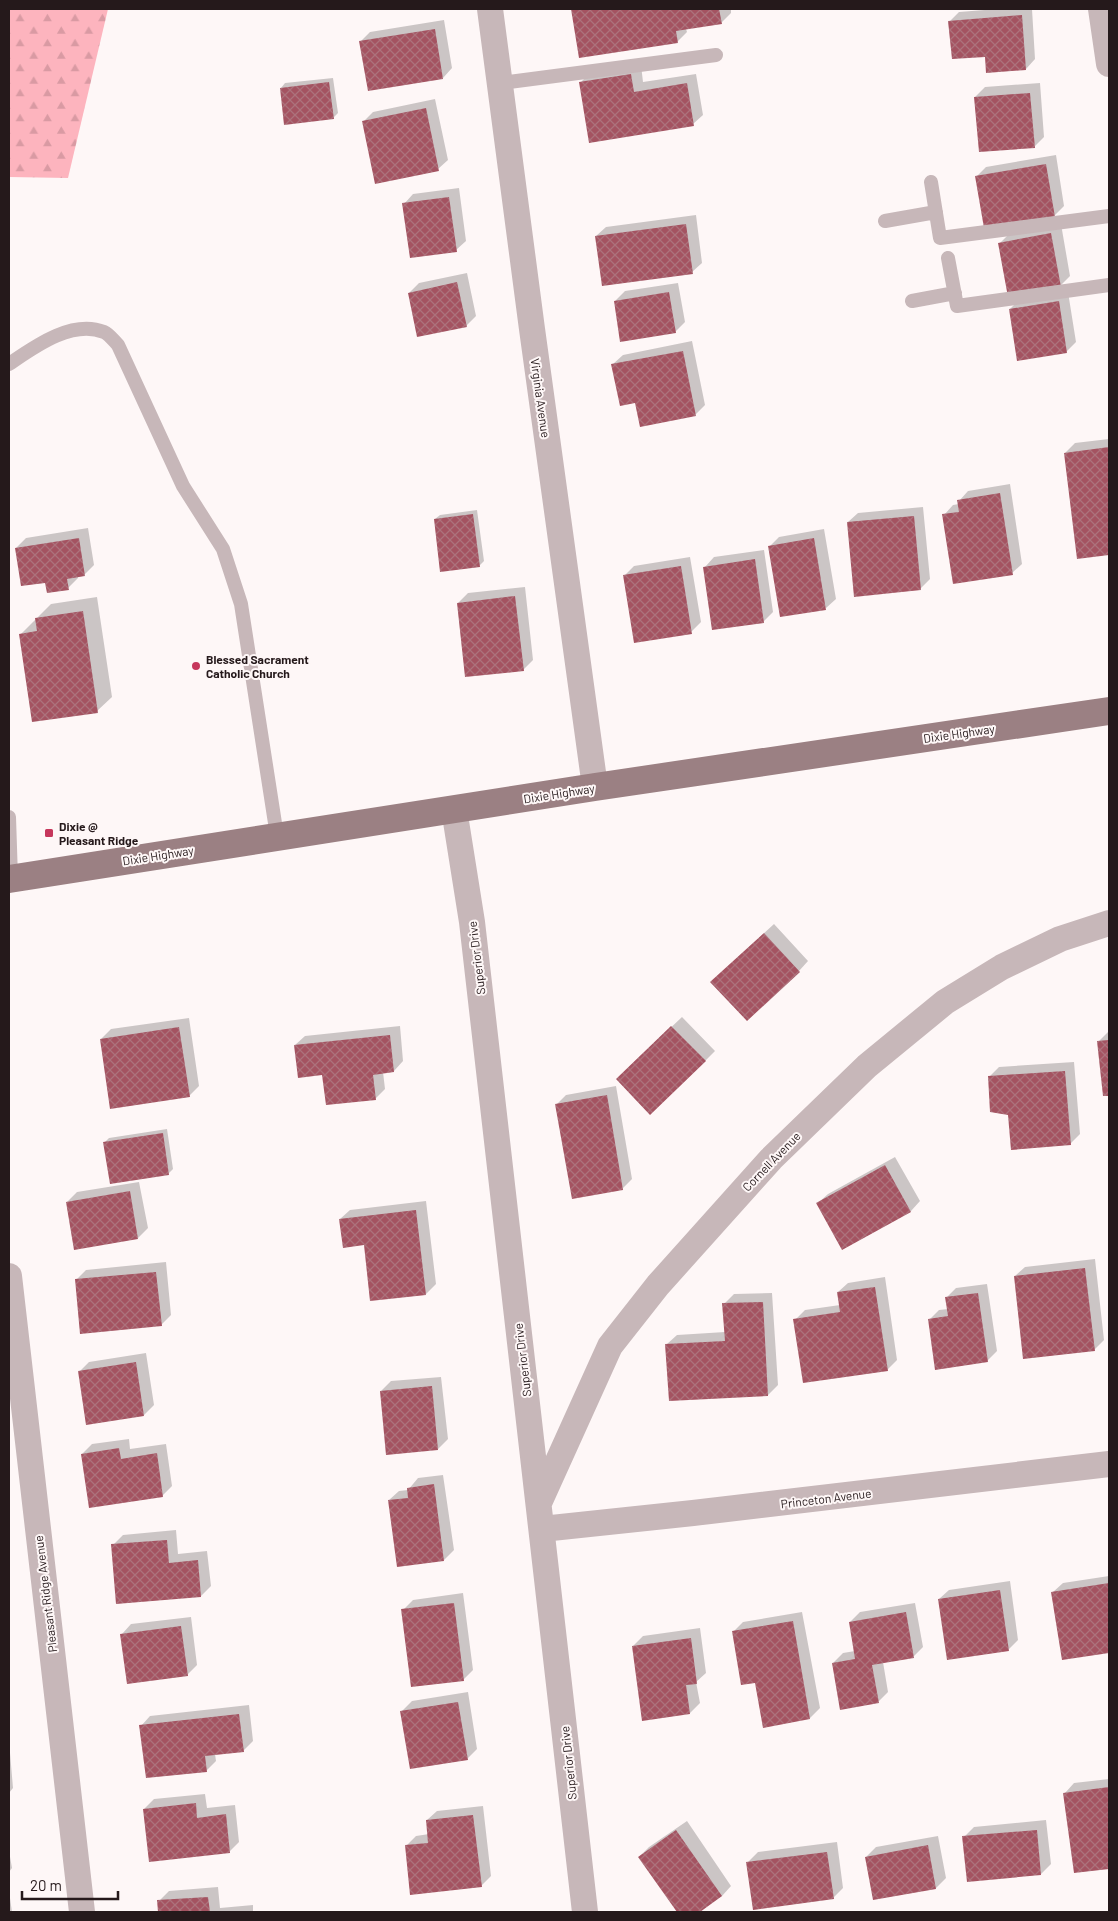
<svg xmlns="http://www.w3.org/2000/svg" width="1118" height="1921" font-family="Barlow,sans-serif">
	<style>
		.forest { fill: url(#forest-firs) }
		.shadow { fill: #0003 }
		.building { fill: url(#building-cross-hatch) }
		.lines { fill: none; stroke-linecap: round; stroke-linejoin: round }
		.service { stroke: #c7b7b9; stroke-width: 14 }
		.minor { stroke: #c7b7b9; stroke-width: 26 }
		.primary { stroke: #9b8083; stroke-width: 28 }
		.poi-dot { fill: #c6375c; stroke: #fef7f7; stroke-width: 2 }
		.labels { text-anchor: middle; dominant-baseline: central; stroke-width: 4; stroke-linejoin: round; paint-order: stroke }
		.street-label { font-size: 12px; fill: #25191b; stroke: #fef7f7 }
		.poi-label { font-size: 12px; font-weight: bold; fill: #25191b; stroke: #fef7f7; text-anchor: start }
	</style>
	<defs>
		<pattern id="forest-firs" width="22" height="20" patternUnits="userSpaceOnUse" patternTransform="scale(1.25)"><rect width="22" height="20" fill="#fdb4be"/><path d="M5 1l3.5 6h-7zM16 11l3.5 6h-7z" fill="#d99aa3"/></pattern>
		<pattern id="building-cross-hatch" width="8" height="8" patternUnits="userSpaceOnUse" patternTransform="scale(1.25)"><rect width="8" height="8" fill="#a45361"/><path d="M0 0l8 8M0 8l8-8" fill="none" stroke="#ac727c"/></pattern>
	</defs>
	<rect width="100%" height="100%" fill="#fef7f7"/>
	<path class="forest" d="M 9,9 L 108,9 L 68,178 L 9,177 Z"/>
	<path class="shadow" d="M 572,9 L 731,9 L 731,13 L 721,23 L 686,29 L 687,32 L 677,42 L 580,57 Z
		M 997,9 L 1032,9 L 1035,59 L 1026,69 L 986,56 L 950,21 L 959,12 Z
		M 444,20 L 452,68 L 443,78 L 360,42 L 370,32 Z
		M 641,65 L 643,82 L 696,74 L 703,115 L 693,124 L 580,83 L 590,73 Z
		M 333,78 L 338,113 L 333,118 L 281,88 L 285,83 Z
		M 1040,83 L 1044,137 L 1034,147 L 975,97 L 985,87 Z
		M 435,99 L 448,160 L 438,169 L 364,121 L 373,112 Z
		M 1056,155 L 1064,206 L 1054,216 L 976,177 L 986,167 Z
		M 459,188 L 466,241 L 456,250 L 404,204 L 413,194 Z
		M 696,215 L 702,263 L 692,272 L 596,236 L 606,227 Z
		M 1061,224 L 1070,276 L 1060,286 L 1000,243 L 1010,233 Z
		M 467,273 L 476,316 L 466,326 L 409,293 L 419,283 Z
		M 678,283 L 685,322 L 675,332 L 615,301 L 625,291 Z
		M 1068,292 L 1076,342 L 1066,352 L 1010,309 L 1020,299 Z
		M 692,341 L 705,405 L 695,415 L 636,402 L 613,364 L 623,355 Z
		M 1109,439 L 1109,553 L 1078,557 L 1065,453 L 1075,443 Z
		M 1010,484 L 1022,564 L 1012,573 L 944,515 L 953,505 L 959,504 L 959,501 L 968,491 Z
		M 923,507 L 930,579 L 920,589 L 848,522 L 858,513 Z
		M 477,510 L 484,561 L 479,566 L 435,519 L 440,515 Z
		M 88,528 L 94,565 L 84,575 L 78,576 L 78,578 L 68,588 L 46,581 L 16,548 L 26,538 Z
		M 824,529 L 836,599 L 826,608 L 769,547 L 779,537 Z
		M 764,550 L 773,612 L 763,622 L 705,567 L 714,557 Z
		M 690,557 L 701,622 L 691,632 L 624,576 L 634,566 Z
		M 525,587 L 533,660 L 523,670 L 458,603 L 468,593 Z
		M 97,597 L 112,697 L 97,711 L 20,635 L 51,604 Z
		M 774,924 L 808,961 L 799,971 L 722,972 Z
		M 682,1017 L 715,1051 L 705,1061 L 627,1069 Z
		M 189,1018 L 199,1086 L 189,1096 L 101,1039 L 111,1029 Z
		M 400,1026 L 403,1061 L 394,1071 L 383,1072 L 385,1089 L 375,1099 L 323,1074 L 295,1045 L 305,1036 Z
		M 1108,1032 L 1109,1032 L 1109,1094 L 1105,1095 L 1098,1042 Z
		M 1074,1062 L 1080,1134 L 1070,1144 L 989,1077 L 999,1067 Z
		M 616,1086 L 632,1179 L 622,1189 L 557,1104 L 566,1095 Z
		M 167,1129 L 173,1169 L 168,1174 L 105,1142 L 109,1138 Z
		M 895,1157 L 920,1201 L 911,1211 L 843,1249 L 818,1203 L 828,1194 Z
		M 139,1182 L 148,1228 L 138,1238 L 67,1202 L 77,1192 Z
		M 426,1201 L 436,1284 L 426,1294 L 371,1300 L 365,1244 L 340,1219 L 350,1210 Z
		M 1095,1259 L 1104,1340 L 1094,1350 L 1015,1276 L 1025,1267 Z
		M 166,1262 L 171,1315 L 161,1325 L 76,1280 L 86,1270 Z
		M 885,1277 L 897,1360 L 887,1370 L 795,1320 L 805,1310 L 840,1305 L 838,1292 L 848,1283 Z
		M 987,1284 L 997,1351 L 987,1361 L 929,1320 L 939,1310 L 948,1309 L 946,1298 L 956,1288 Z
		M 772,1293 L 778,1385 L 768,1395 L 667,1344 L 677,1335 L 725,1332 L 724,1304 L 734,1294 Z
		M 146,1353 L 154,1405 L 144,1415 L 87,1423 L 79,1372 L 89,1362 Z
		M 441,1377 L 448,1439 L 438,1449 L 381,1391 L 391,1381 Z
		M 129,1439 L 130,1449 L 166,1444 L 172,1486 L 162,1496 L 82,1454 L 92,1444 Z
		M 443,1475 L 454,1550 L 444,1560 L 389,1500 L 399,1491 L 408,1490 L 418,1478 Z
		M 176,1530 L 178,1554 L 207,1551 L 211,1586 L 201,1596 L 113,1545 L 123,1535 Z
		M 1109,1576 L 1109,1651 L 1063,1658 L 1053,1592 L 1063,1583 Z
		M 1010,1581 L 1018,1640 L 1008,1650 L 939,1599 L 949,1590 Z
		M 463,1593 L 473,1670 L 463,1680 L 403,1610 L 413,1600 Z
		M 915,1603 L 923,1647 L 913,1657 L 883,1662 L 888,1692 L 878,1702 L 833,1663 L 843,1653 L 855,1651 L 850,1622 L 860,1612 Z
		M 802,1612 L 820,1708 L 810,1718 L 756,1681 L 733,1632 L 743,1622 Z
		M 191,1617 L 197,1665 L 187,1675 L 122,1634 L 131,1624 Z
		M 700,1628 L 706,1673 L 696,1682 L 700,1703 L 690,1713 L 633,1646 L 643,1636 Z
		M 468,1692 L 477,1749 L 467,1759 L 402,1711 L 412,1701 Z
		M 249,1705 L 253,1741 L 243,1751 L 215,1754 L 216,1761 L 206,1771 L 141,1726 L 150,1716 Z
		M 9,1741 L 13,1788 L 9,1793 Z
		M 1109,1779 L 1109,1868 L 1075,1872 L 1065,1793 L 1074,1783 Z
		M 205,1794 L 207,1808 L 235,1805 L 239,1842 L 229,1852 L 144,1809 L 154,1799 Z
		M 483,1806 L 491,1876 L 481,1886 L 406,1846 L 416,1836 L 429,1834 L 427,1820 L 437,1811 Z
		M 1046,1820 L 1051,1864 L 1041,1874 L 964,1837 L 974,1827 Z
		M 687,1821 L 731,1886 L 722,1896 L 698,1912 L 678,1912 L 639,1857 L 649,1847 Z
		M 938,1836 L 946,1878 L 936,1888 L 874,1899 L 866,1857 L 876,1847 Z
		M 837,1842 L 843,1888 L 833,1898 L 748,1862 L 758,1852 Z
		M 9,1851 L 12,1868 L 9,1872 Z
		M 218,1887 L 220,1908 L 253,1905 L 253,1912 L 160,1912 L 159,1901 L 169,1891 Z
		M 9,1898 L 10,1898 L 12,1912 L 9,1912 Z"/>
	<path class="building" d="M 571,9 L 719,9 L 722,24 L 676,31 L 678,43 L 579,58 Z
		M 1022,15 L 1026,70 L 986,73 L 985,57 L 952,59 L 948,21 Z
		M 435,29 L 443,79 L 368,91 L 359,41 Z
		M 631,74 L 634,92 L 687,83 L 694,126 L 589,143 L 579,82 Z
		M 329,82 L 334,119 L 284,125 L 280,88 Z
		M 1030,93 L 1035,148 L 979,152 L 974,97 Z
		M 426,108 L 439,171 L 375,184 L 362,121 Z
		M 1046,164 L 1055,217 L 984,228 L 975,176 Z
		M 449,197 L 457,252 L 410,258 L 402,203 Z
		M 686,224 L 693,274 L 602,286 L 595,236 Z
		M 1051,233 L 1061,287 L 1008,297 L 998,243 Z
		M 457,282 L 467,327 L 417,337 L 408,293 Z
		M 669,292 L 676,333 L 620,342 L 614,301 Z
		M 1059,301 L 1067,353 L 1017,361 L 1009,309 Z
		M 683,351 L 696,416 L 640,427 L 635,403 L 620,406 L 611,364 Z
		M 1109,447 L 1109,555 L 1077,559 L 1064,453 Z
		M 1000,493 L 1013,575 L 953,584 L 942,514 L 959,512 L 957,500 Z
		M 473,514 L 480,567 L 440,572 L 434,519 Z
		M 914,516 L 921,590 L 854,597 L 847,522 Z
		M 79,538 L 85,576 L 67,579 L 69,590 L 47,593 L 45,583 L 21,586 L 15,548 Z
		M 814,538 L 826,610 L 780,617 L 768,546 Z
		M 755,559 L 764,623 L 712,630 L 703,567 Z
		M 681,566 L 692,634 L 634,643 L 623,575 Z
		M 515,596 L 524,671 L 465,677 L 457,603 Z
		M 83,611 L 98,713 L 32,722 L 19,634 L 37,631 L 35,618 Z
		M 764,933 L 800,972 L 747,1021 L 710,982 Z
		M 671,1026 L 706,1061 L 650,1115 L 616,1079 Z
		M 179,1027 L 190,1097 L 110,1109 L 100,1039 Z
		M 390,1035 L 394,1072 L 373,1075 L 376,1100 L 326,1105 L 322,1075 L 298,1078 L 294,1045 Z
		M 1109,1040 L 1109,1096 L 1103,1096 L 1097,1041 Z
		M 1065,1071 L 1071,1145 L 1011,1150 L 1008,1115 L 990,1112 L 988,1076 Z
		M 607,1095 L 623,1190 L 572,1199 L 555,1104 Z
		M 163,1133 L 169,1175 L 110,1184 L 103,1142 Z
		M 885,1165 L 911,1212 L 842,1250 L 816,1203 Z
		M 130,1191 L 138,1239 L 74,1250 L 66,1202 Z
		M 416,1210 L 426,1295 L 370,1301 L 364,1245 L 343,1248 L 339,1219 Z
		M 1085,1268 L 1095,1351 L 1023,1359 L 1014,1276 Z
		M 156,1272 L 162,1326 L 80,1334 L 75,1279 Z
		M 875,1287 L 888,1371 L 803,1383 L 793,1319 L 840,1312 L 837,1292 Z
		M 978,1293 L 988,1362 L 935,1370 L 928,1319 L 948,1316 L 945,1297 Z
		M 763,1302 L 768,1396 L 669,1401 L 665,1344 L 725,1341 L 722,1303 Z
		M 136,1362 L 144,1416 L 86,1425 L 78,1371 Z
		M 432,1386 L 438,1450 L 386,1455 L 380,1391 Z
		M 119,1448 L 121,1459 L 157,1453 L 163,1497 L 89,1508 L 81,1454 Z
		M 434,1484 L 444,1561 L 397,1567 L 388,1500 L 408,1498 L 407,1488 Z
		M 167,1540 L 169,1563 L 198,1560 L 201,1597 L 116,1604 L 111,1544 Z
		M 1109,1583 L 1109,1653 L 1062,1660 L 1051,1592 Z
		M 1000,1590 L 1009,1651 L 947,1660 L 938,1599 Z
		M 454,1603 L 464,1681 L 411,1687 L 401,1609 Z
		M 906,1612 L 914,1658 L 872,1665 L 879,1703 L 840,1710 L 832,1663 L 855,1659 L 849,1622 Z
		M 793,1621 L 810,1719 L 763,1728 L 755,1683 L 741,1685 L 732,1631 Z
		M 181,1626 L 188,1676 L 127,1684 L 120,1634 Z
		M 691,1638 L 697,1684 L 686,1685 L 690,1714 L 642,1721 L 632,1646 Z
		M 458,1702 L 468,1760 L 410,1769 L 400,1711 Z
		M 239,1714 L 244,1752 L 205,1756 L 207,1772 L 146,1778 L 139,1725 Z
		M 1109,1787 L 1109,1869 L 1074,1873 L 1063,1793 Z
		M 196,1803 L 197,1818 L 226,1814 L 230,1853 L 149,1862 L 143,1809 Z
		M 473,1815 L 482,1887 L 410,1895 L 405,1845 L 428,1843 L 426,1820 Z
		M 676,1830 L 722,1896 L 700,1912 L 677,1912 L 638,1857 Z
		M 1037,1830 L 1041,1875 L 967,1882 L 962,1836 Z
		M 928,1845 L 936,1889 L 873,1900 L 865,1857 Z
		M 827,1852 L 834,1899 L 753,1910 L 746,1862 Z
		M 208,1897 L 210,1912 L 158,1912 L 157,1900 Z"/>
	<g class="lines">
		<path class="service" d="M 501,83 L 716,55
			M 931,182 L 940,238 L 1109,216
			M 885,221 L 936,212
			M 948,258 L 957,306 L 1109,285
			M 912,301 L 955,293
			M 9,364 C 34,347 72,319 104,332 C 109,334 114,341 118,345 L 183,486 L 223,549 L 241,604 L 277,836
			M 9,817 L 11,878"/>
		<path class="minor" d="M 490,9 L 532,329 L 595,787
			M 1101,9 L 1109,64
			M 454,809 L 472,922 L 585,1912
			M 9,1276 L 82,1912
			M 539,1503 L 610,1346 L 658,1285 L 771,1159 L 867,1066 L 945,1002 L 1002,967 L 1060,939 L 1109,923
			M 542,1529 L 693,1513 L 1109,1464"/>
		<path class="primary" d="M 9,879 L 595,787 L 1109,711"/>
	</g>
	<g class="poi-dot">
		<circle cx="196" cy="666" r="5"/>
		<rect x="44" y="828" width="10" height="10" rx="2.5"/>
	</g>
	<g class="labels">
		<g class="street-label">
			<text transform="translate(541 398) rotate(82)">Virginia Avenue</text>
			<text transform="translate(959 733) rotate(-8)">Dixie Highway</text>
			<text transform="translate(559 793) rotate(-9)">Dixie Highway</text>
			<text transform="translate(158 855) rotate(-9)">Dixie Highway</text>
			<text transform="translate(476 958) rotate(-97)">Superior Drive</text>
			<text transform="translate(771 1161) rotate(-46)">Cornell Avenue</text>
			<text transform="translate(522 1360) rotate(-97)">Superior Drive</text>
			<text transform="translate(826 1498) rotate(-7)">Princeton Avenue</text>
			<text transform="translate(45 1594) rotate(-97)">Pleasant Ridge Avenue</text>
			<text transform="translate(568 1763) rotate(-96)">Superior Drive</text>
		</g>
		<g class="poi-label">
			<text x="206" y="659">Blessed Sacrament<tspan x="206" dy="14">Catholic Church</tspan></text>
			<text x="59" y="826">Dixie @<tspan x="59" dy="14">Pleasant Ridge</tspan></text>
		</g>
	</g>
	<rect width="1118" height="1921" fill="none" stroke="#25191b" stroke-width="20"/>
	<path d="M22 1891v8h96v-8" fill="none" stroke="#25191b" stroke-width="2.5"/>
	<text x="30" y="1891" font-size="15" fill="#25191b" stroke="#fef7f7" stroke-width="4" paint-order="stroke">20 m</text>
</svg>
